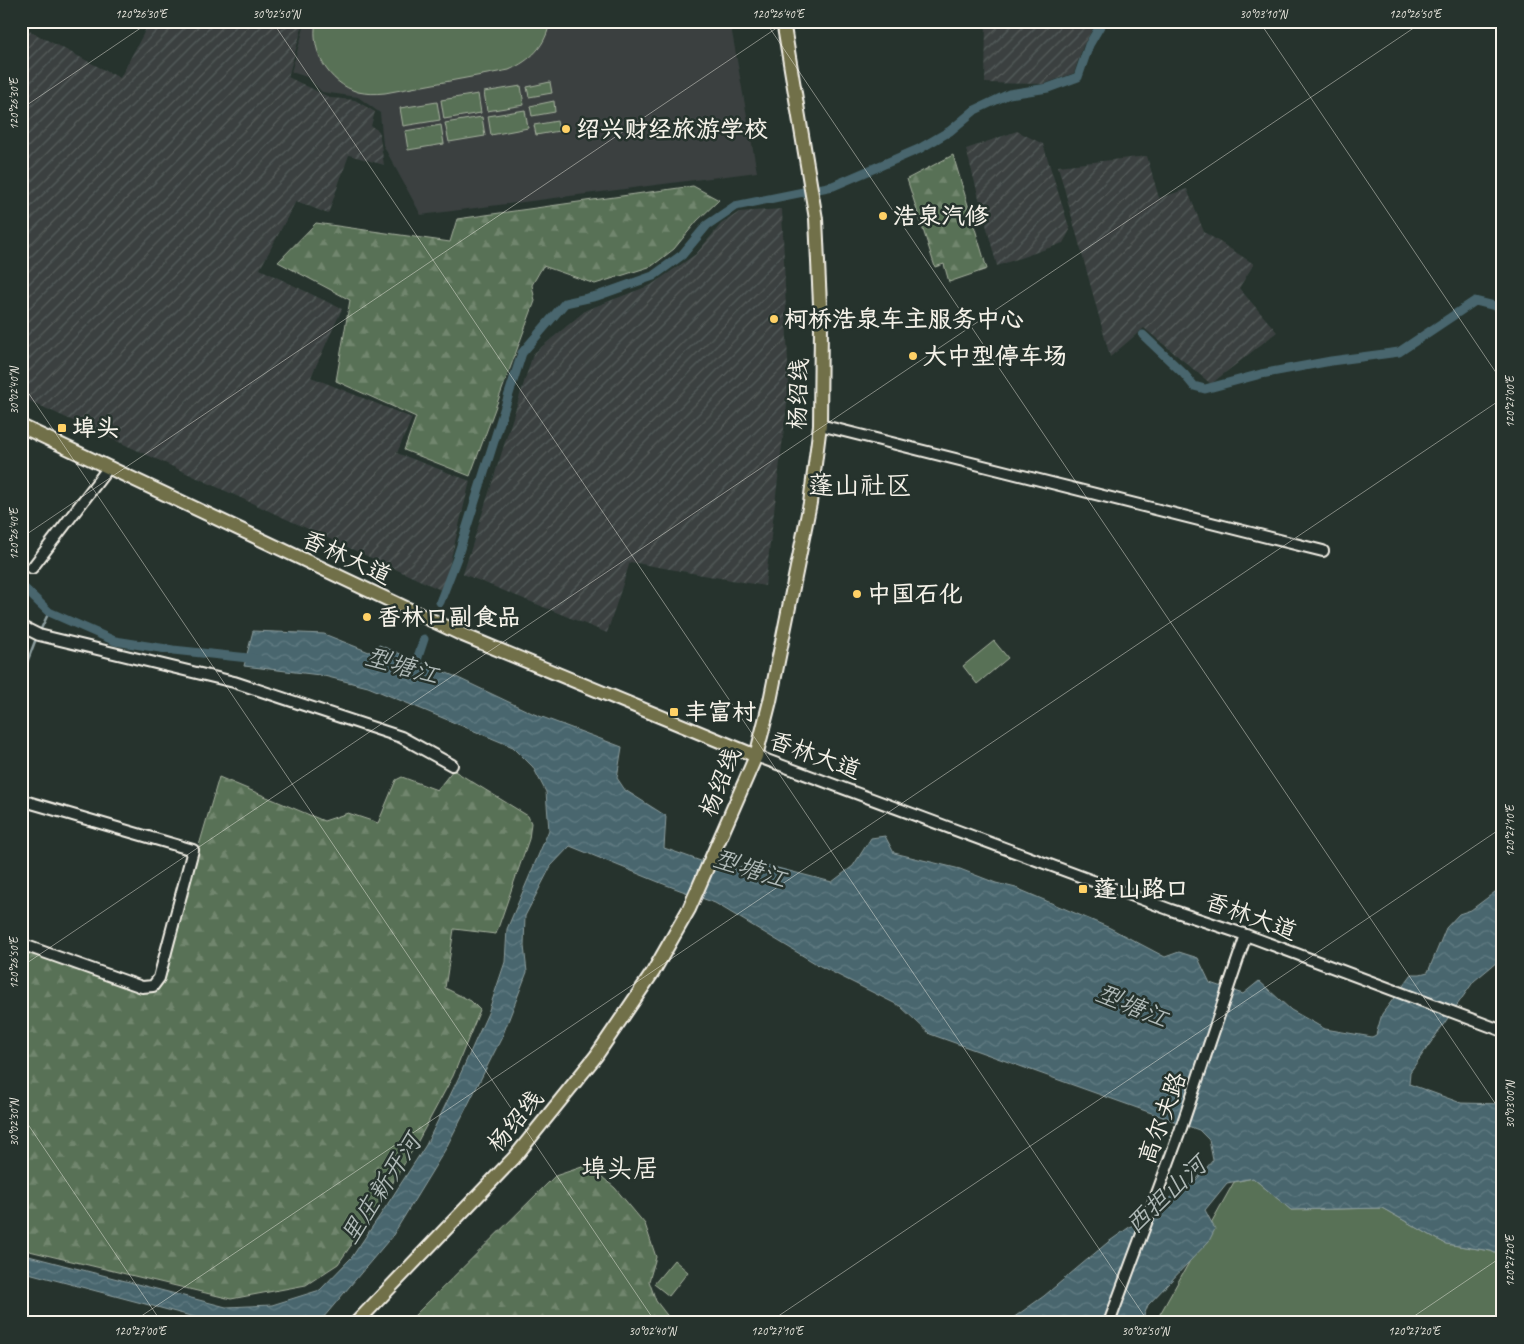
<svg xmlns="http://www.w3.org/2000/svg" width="1524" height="1344" font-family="Caveat,'LXGW WenKai TC',sans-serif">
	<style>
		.built { fill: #3a4140 }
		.industrial { fill: url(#industrial-furrows) }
		.green { fill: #597156; stroke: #a6b19f }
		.forest { fill: url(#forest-firs); stroke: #a6b19f }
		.water { fill: url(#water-waves); stroke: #8d9e9f }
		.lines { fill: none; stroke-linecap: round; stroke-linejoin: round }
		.stream { stroke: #8d9e9f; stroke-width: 2.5 }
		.canal { stroke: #48666e; stroke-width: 9 }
		.minor-casing { stroke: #f4f1e8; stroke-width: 14 }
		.major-casing { stroke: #f4f1e8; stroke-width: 16 }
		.minor { stroke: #26332d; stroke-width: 10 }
		.major { stroke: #71704a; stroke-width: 12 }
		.ticks { fill: none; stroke: #f4f1e8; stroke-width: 1; stroke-opacity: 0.45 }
		.poi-dot { fill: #ffd166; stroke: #26332d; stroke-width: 2 }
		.labels { text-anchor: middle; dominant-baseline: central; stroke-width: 5; stroke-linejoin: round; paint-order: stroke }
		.poi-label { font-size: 24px; font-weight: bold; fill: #f4f1e8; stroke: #26332d; text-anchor: start }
		.street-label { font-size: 24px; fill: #f4f1e8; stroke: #26332d }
		.water-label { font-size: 25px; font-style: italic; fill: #afb9b7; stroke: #26332d }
		.quarter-label { font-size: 26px; fill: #f4f1e8; stroke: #26332d }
		.neatline { fill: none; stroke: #f4f1e8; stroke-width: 2 }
		.ticks-label { font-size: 12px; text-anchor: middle; fill: #f4f1e8 }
	</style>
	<defs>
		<pattern id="industrial-furrows" width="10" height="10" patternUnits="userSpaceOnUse" patternTransform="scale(1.25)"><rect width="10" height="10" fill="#3a4140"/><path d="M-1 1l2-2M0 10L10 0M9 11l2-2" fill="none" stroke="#575d5c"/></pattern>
		<pattern id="forest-firs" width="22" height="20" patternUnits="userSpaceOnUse" patternTransform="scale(1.25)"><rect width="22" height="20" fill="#597156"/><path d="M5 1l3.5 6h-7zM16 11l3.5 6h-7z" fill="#71866e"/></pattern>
		<pattern id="water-waves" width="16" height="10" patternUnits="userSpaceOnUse" patternTransform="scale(1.25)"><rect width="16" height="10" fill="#48666e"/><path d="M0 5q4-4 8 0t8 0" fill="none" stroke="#637c83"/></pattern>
	</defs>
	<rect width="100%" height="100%" fill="#26332d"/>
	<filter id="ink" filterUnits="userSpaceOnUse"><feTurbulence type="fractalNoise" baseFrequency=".02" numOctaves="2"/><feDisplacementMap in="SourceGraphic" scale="10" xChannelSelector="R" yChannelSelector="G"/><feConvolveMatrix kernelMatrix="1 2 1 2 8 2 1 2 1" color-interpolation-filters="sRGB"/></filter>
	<g filter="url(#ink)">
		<path class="built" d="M 306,21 L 730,21 L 757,172 L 421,215 L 383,145 L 380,113 L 358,97 L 322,92 L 307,77 L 291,72 Z"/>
		<path class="industrial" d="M 150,21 L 304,21 L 288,77 L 331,98 L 355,100 L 375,112 L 371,126 L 379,131 L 384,165 L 349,155 L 328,214 L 296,201 L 260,269 L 342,309 L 311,377 L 412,418 L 397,453 L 470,481 L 443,591 L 21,397 L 21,38 L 26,29 L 120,78 Z
			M 986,21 L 1097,21 L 1083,46 L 1074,73 L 1044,84 L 985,83 Z
			M 1017,131 L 1043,144 L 1070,230 L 1063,243 L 997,266 L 966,149 Z
			M 1147,156 L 1159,198 L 1187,189 L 1204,232 L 1254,264 L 1239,288 L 1277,332 L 1211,384 L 1144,328 L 1110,357 L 1058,166 Z
			M 782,209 L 789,388 L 765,586 L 630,562 L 607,633 L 463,574 L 533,354 L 586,310 L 651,285 L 696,254 L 721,224 L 739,212 Z"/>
		<path class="green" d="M 316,21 L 550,21 C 546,46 531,60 509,70 L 385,93 C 375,94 367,94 358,92 C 328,83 310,51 316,21 Z
			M 550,82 L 552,93 L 529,97 L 527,87 Z
			M 521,86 L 524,105 L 487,111 L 484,92 Z
			M 478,94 L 481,113 L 444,119 L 441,100 Z
			M 554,101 L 555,112 L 532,116 L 530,106 Z
			M 437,102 L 440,120 L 403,126 L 400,108 Z
			M 525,110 L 528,128 L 491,135 L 488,116 Z
			M 482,117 L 485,136 L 449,142 L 445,123 Z
			M 557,121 L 559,131 L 536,135 L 534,125 Z
			M 441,125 L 444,144 L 408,150 L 405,131 Z
			M 994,641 L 1008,658 L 977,684 L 963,666 Z
			M 1253,1178 L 1291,1210 L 1382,1208 L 1446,1244 L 1491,1251 L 1503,1257 L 1503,1323 L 1155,1323 L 1234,1182 Z
			M 674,1260 L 688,1272 L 669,1296 L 654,1284 Z"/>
		<path class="forest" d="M 953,155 L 987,269 L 949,282 L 944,264 L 935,267 L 907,179 Z
			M 693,186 L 719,200 L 697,221 L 674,249 L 652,266 L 595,284 L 543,266 L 532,285 L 535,301 L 470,476 L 404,450 L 416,417 L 336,381 L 350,300 L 278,262 L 316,223 L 450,242 L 457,219 Z
			M 453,770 L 528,816 L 531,823 L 529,839 L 496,934 L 454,929 L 445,988 L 471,1001 L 480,1010 L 453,1076 L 418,1141 L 380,1204 L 338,1264 L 306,1285 L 231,1299 L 21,1249 L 21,949 L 144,992 L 163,980 L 198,849 L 219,777 L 324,821 L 348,813 L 378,823 L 396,780 L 402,777 L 437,790 Z
			M 588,1165 L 615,1188 L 645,1224 L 656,1257 L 649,1281 L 656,1301 L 673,1323 L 407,1323 L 555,1176 Z"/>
		<path class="water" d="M 253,631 L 324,634 L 369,652 L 379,645 L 454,676 L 534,714 L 622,747 L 617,778 L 625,790 L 666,816 L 664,848 L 729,871 L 754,862 L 832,882 L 853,866 L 871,838 L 885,836 L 894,853 L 960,869 L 996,883 L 1016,888 L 1110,928 L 1165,957 L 1179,952 L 1198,958 L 1210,983 L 1243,994 L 1259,981 L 1291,1010 L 1325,1029 L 1372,1037 L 1376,1035 L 1382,1014 L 1412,974 L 1420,974 L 1428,972 L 1446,928 L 1459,914 L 1471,910 L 1503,886 L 1503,957 L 1474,981 L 1410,1072 L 1409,1084 L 1461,1103 L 1503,1104 L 1503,1257 L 1491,1251 L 1446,1244 L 1382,1208 L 1291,1210 L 1253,1178 L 1227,1183 L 1205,1210 L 1215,1229 L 1209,1241 L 1148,1305 L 1141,1323 L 1006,1323 L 1044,1296 L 1107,1243 L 1197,1179 L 1213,1160 L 1209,1140 L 1199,1130 L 930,1034 L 900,1006 L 820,966 L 715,903 L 661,883 L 570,846 L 551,866 L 525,916 L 524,946 L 527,972 L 502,1037 L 445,1150 L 393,1235 L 323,1318 L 317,1323 L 217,1323 L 21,1271 L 21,1254 L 226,1307 L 272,1305 L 320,1290 L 352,1257 L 387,1205 L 426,1145 L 459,1077 L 488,1013 L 505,962 L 507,929 L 549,830 L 546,792 L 533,767 L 513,747 L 368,687 L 320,675 L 244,666 Z"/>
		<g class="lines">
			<path class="stream" d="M 40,631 L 49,612
				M 21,678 L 37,636"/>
			<path class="canal" d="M 1143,335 L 1184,374 L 1194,386 L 1205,389 L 1261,374 L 1331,361 L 1399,352 L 1475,301 L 1503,308
				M 21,585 L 49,612 L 115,641 L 173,650 L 258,659
				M 440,602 L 457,558 L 522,353 L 565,303 L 597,296 L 653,276 L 682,255 L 707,225 L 735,206 L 833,186 L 919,149 L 950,131 L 975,110 L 1009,94 L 1048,88 L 1078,77 L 1089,45 L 1103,21
				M 413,672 L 424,639"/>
			<g class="minor-casing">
				<path id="minor" d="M 820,425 L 1323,551
					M 32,568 L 109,467
					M 21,626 L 39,635 L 234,682 L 401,737 L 452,765
					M 756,756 L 1171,910 L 1246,935 L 1503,1031
					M 21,800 L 193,850 L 159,978 L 153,986 L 142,987 L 21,944
					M 1109,1323 L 1179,1134 L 1246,935"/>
			</g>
			<g class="major-casing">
				<path id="major" d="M 21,426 L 463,635 L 756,756
					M 356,1323 L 514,1158 L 596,1056 L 653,972 L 689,909 L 756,756 L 770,701 L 810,503 L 820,425 L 821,326 L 816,219 L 783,21"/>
			</g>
			<use href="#minor" class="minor"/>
			<use href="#major" class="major"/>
		</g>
	</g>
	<path class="ticks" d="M 272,21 L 1149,1323M 765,21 L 1503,1115M 1259,21 L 1503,383M 21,109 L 151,21M 21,382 L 656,1323M 21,538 L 787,21M 21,967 L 1424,21M 21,1114 L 162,1323M 131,1323 L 1503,398M 768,1323 L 1503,827M 1404,1323 L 1503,1256"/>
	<g class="poi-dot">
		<circle cx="566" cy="129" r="5"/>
		<circle cx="883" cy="216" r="5"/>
		<circle cx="774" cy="319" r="5"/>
		<circle cx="913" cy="356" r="5"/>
		<rect x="57" y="423" width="10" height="10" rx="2.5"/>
		<circle cx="857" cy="594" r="5"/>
		<circle cx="367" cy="617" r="5"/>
		<rect x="669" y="707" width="10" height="10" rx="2.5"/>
		<rect x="1078" y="884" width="10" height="10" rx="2.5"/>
	</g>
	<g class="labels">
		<g class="poi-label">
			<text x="576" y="129">绍兴财经旅游学校</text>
			<text x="893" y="216">浩泉汽修</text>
			<text x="784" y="319">柯桥浩泉车主服务中心</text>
			<text x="923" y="356">大中型停车场</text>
			<text x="72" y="428">埠头</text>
			<text x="867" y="594">中国石化</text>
			<text x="377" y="617">香林口副食品</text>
			<text x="684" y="712">丰富村</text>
			<text x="1093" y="889">蓬山路口</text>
		</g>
		<g class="street-label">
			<text transform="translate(798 394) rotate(-88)">杨绍线</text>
			<text transform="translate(347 557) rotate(25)">香林大道</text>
			<text transform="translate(815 755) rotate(20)">香林大道</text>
			<text transform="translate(720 782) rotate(-68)">杨绍线</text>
			<text transform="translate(1251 916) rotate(20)">香林大道</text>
			<text transform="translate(1162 1118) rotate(-70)">高尔夫路</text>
			<text transform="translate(515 1121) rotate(-50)">杨绍线</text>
		</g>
		<g class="water-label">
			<text transform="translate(402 666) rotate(16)">型塘江</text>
			<text transform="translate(750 869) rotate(18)">型塘江</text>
			<text transform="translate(1132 1006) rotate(23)">型塘江</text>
			<text transform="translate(381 1189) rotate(-57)">里庄新开河</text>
			<text transform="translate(1166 1195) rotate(-43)">西担山河</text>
		</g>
		<g class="quarter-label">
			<text x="860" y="485">蓬山社区</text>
			<text x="620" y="1168">埠头居</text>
		</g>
	</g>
	<rect width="1524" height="1344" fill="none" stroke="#26332d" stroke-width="55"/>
	<rect x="28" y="28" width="1468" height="1288" class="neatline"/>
	<g class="ticks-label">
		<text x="141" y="18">120°26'30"E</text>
		<text x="276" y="18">30°02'50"N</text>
		<text x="778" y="18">120°26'40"E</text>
		<text x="1263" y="18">30°03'10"N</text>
		<text x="1415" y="18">120°26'50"E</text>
		<text transform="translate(14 104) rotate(-90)" y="4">120°26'30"E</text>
		<text transform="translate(14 391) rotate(-90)" y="4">30°02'40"N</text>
		<text transform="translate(1510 402) rotate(-90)" y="4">120°27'00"E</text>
		<text transform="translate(14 534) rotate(-90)" y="4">120°26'40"E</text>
		<text transform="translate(1510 831) rotate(-90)" y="4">120°27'10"E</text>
		<text transform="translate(14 963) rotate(-90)" y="4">120°26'50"E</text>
		<text transform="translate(1510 1105) rotate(-90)" y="4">30°03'00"N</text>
		<text transform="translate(14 1123) rotate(-90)" y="4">30°02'30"N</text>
		<text transform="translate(1510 1261) rotate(-90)" y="4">120°27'20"E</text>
		<text x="140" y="1335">120°27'00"E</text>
		<text x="652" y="1335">30°02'40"N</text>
		<text x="777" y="1335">120°27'10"E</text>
		<text x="1145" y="1335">30°02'50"N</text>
		<text x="1414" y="1335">120°27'20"E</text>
	</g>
</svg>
